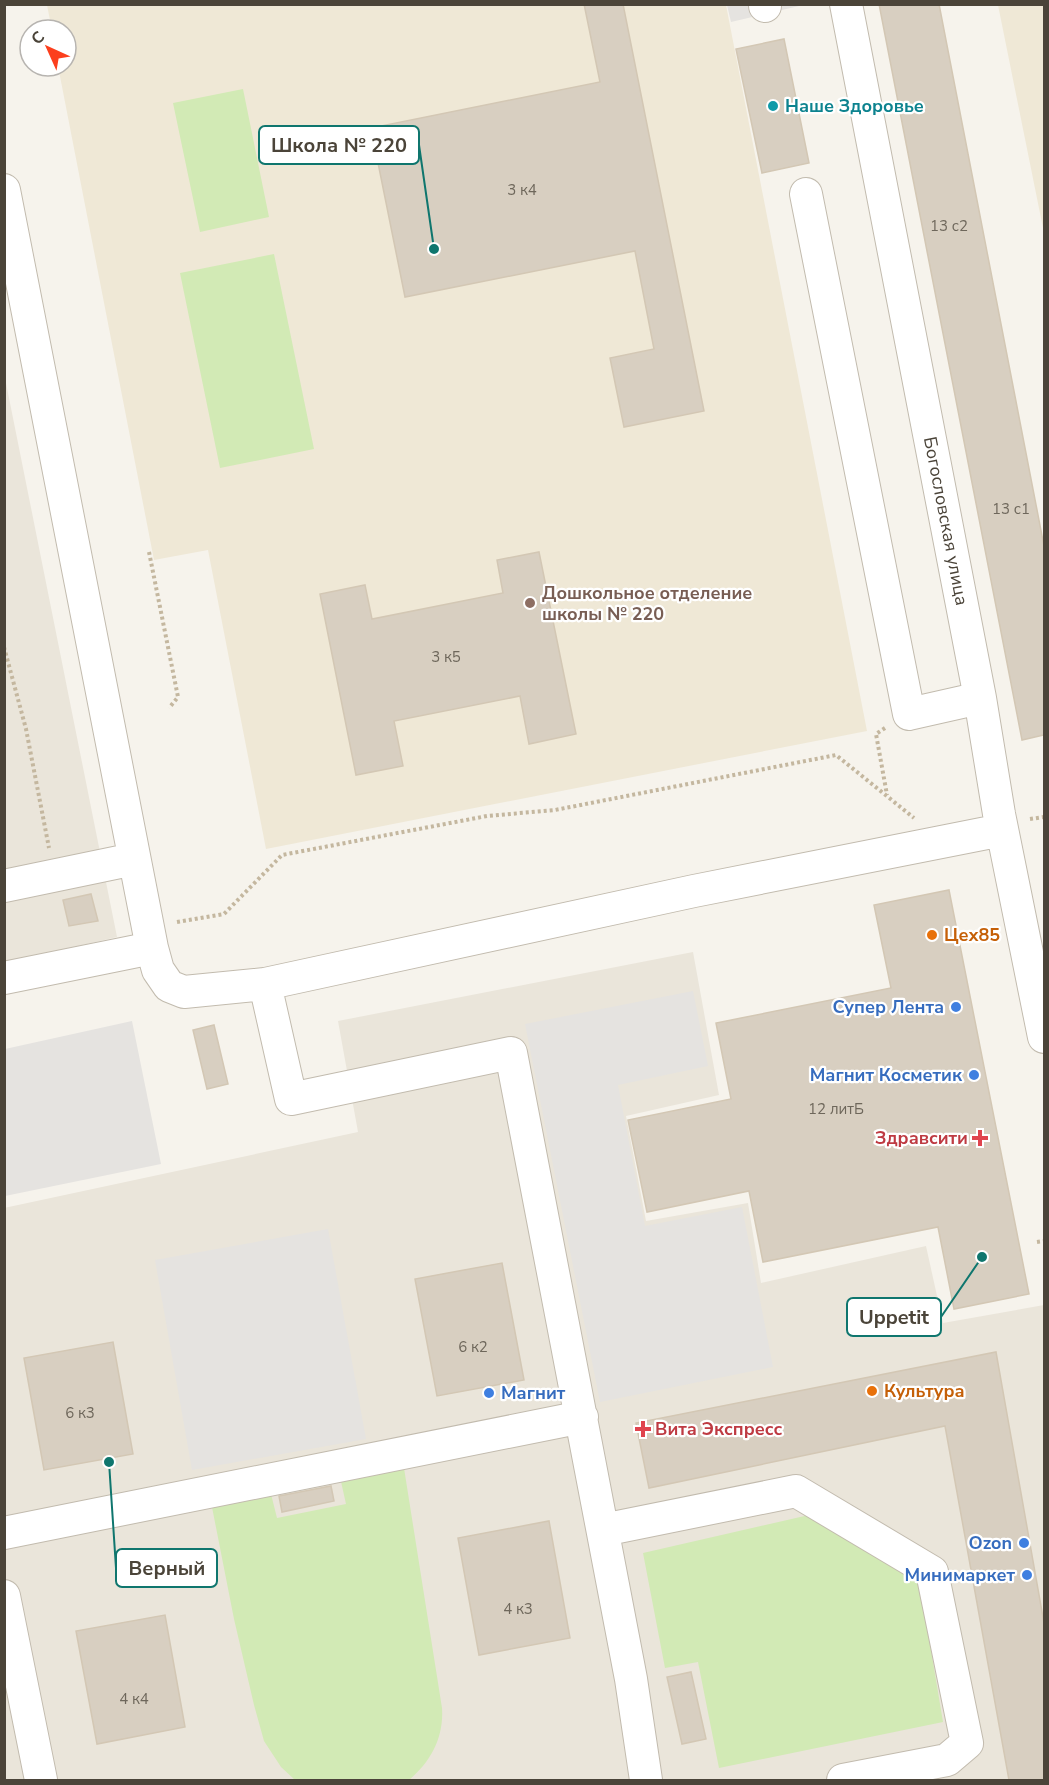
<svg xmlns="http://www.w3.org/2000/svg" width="1049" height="1785" font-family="'Nunito Sans',sans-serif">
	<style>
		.residential { fill: #eae5da }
		.education { fill: #efe8d6 }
		.green { fill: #d2eab5 }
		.parking { fill: #e5e3e0 }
		.building { fill: #d8cfc1; stroke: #d3c7b4; stroke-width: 1.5 }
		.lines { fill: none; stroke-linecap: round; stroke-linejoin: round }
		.minor-casing { stroke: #c2bbae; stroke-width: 34 }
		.path { stroke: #c4b79f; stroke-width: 4; stroke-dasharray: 3 3; stroke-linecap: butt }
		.minor { stroke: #fff; stroke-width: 32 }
		.culture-dot { fill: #0f9aa8; stroke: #fff; stroke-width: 2 }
		.education-dot { fill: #8d6e63; stroke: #fff; stroke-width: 2 }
		.food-dot { fill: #e8710a; stroke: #fff; stroke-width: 2 }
		.shop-dot { fill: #3f7fe0; stroke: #fff; stroke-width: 2 }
		.health-dot { fill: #e0444e; stroke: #fff; stroke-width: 2 }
		.labels { text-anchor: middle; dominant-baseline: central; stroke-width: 4.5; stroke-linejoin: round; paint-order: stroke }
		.number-label { font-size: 15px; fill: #6e675b }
		.culture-label { font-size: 18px; font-weight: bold; fill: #0d838f; stroke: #fff; text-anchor: start }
		.street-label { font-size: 18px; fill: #4b4439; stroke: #fff }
		.education-label { font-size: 18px; font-weight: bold; fill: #785e54; stroke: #fff; text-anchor: start }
		.food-label { font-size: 18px; font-weight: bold; fill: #c56008; stroke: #fff; text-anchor: start }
		.shop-label { font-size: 18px; font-weight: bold; fill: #366cbe; stroke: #fff; text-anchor: end }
		.health-label { font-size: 18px; font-weight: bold; fill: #be3a42; stroke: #fff; text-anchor: end }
		.leader { fill: none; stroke: #0f766e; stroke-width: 2 }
		.callout-dot { fill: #0f766e; stroke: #fff; stroke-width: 2 }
		.callout { fill: #fff; stroke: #0f766e; stroke-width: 2 }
		.callout-label { font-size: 20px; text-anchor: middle; font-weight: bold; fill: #4b4439 }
	</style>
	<rect width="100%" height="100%" fill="#f6f3ec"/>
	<path class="residential" d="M 4,373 L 117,937 L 5,963 L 4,963 Z
		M 693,952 L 719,1095 L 626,1116 L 646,1221 L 748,1203 L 761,1283 L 926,1246 L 943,1323 L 1044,1305 L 1044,1780 L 5,1780 L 4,1208 L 358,1132 L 338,1021 Z"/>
	<path class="education" d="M 47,5 L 726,5 L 867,731 L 266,849 L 208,550 L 154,560 L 58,66 L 66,66 L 66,30 L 52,30 Z
		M 998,5 L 1044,5 L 1044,233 Z"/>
	<path class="green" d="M 243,89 L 269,217 L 200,232 L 173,103 Z
		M 274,254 L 314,449 L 220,468 L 180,273 Z
		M 404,1468 L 442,1708 C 444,1737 431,1762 409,1780 L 295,1780 L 281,1767 L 264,1741 L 254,1705 L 234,1619 L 211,1502 L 270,1490 L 277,1518 L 346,1504 L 340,1477 Z
		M 809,1515 L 919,1578 L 943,1722 L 719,1768 L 698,1662 L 665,1668 L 643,1553 Z"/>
	<path class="parking" d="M 798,4 L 799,6 L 731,22 L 727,5 Z
		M 693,991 L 708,1066 L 618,1085 L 645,1226 L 742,1207 L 773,1367 L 600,1402 L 525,1024 Z
		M 132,1021 L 161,1164 L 5,1196 L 5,1049 Z
		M 328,1229 L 366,1439 L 192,1470 L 155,1260 Z"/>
	<path class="building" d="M 584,4 L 623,4 L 704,411 L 624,427 L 610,358 L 654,349 L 635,251 L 405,297 L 371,128 L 600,82 Z
		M 879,4 L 939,4 L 1044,546 L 1044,735 L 1022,740 Z
		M 784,39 L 809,163 L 762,173 L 736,49 Z
		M 539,552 L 576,734 L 529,744 L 520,696 L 394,721 L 403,766 L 356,775 L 320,594 L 365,585 L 372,619 L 503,593 L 497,560 Z
		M 949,890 L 1029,1294 L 954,1309 L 938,1227 L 763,1262 L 749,1191 L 647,1212 L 628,1120 L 731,1099 L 716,1023 L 891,988 L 874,905 Z
		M 91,894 L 98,921 L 69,926 L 63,900 Z
		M 214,1025 L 228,1084 L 207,1089 L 193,1030 Z
		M 502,1263 L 524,1380 L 437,1396 L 415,1279 Z
		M 113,1342 L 133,1454 L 44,1470 L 24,1358 Z
		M 996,1352 L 1044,1623 L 1044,1780 L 1009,1780 L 945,1426 L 649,1488 L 636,1423 Z
		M 331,1486 L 334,1501 L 282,1512 L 279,1496 Z
		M 549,1521 L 570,1638 L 479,1655 L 458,1538 Z
		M 165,1615 L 185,1727 L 97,1744 L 76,1631 Z
		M 691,1672 L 706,1739 L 682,1744 L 667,1677 Z"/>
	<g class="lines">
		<g class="minor-casing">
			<path id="minor" d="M 765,4 L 765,6
				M 846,4 L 980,698 L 999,814 L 1044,1037
				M 4,190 L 152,948 L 158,970 L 169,986 L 184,992 L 265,984 L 694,891 L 1002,830
				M 806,194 L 909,714 L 980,698
				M 4,886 L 134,859
				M 4,978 L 152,948
				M 265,984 L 291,1099 L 511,1053 L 631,1679 L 646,1780
				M 603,1530 L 796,1491 L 932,1572 L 967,1743 L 947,1760 L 843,1780
				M 4,1533 L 582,1417
				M 4,1596 L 41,1780"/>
		</g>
		<path class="path" d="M 149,552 L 178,697 L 169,708
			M 4,647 L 26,729 L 49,848
			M 885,728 L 876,734 L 887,795
			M 1030,819 L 1044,817
			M 177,922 L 224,914 L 282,855 L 487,816 L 555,810 L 836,755 L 914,818
			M 1037,1242 L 1044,1241"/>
		<use href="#minor" class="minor"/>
	</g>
	<circle class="culture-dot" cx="773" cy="106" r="6"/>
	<circle class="education-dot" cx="530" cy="603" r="6"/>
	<g class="food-dot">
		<circle cx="932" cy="935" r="6"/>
		<circle cx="872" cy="1391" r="6"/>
	</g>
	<g class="shop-dot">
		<circle cx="956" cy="1007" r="6"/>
		<circle cx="974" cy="1075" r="6"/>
		<circle cx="489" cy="1393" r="6"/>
		<circle cx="1024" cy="1543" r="6"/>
		<circle cx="1027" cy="1575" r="6"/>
	</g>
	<g class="health-dot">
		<path d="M977 1129h6v6h6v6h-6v6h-6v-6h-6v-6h6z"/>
		<path d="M640 1420h6v6h6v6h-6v6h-6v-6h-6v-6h6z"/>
	</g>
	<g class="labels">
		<g class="number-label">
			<text x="522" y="190">3 к4</text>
			<text x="949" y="226">13 с2</text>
			<text x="1011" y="509">13 с1</text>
			<text x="446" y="657">3 к5</text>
			<text x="836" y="1109">12 литБ</text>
			<text x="473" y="1347">6 к2</text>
			<text x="80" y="1413">6 к3</text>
			<text x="518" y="1609">4 к3</text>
			<text x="134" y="1699">4 к4</text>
		</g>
		<g class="culture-label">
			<text x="785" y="106">Наше Здоровье</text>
		</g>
		<g class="street-label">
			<text transform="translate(946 521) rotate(79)">Богословская улица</text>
		</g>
		<g class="education-label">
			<text x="542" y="593">Дошкольное отделение<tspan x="542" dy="21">школы № 220</tspan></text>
		</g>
		<g class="food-label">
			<text x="944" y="935">Цех85</text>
			<text x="884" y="1391">Культура</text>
		</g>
		<g class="shop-label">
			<text x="944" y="1007">Супер Лента</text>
			<text x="962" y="1075">Магнит Косметик</text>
			<text x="501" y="1393" text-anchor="start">Магнит</text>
			<text x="1012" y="1543">Ozon</text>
			<text x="1015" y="1575">Минимаркет</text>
		</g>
		<g class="health-label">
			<text x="968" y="1138">Здравсити</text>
			<text x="655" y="1429" text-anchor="start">Вита Экспресс</text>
		</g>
	</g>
	<path class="leader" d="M434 249L419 145M982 1257L941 1317M109 1462L116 1568"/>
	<g class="callout-dot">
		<circle cx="434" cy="249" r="6"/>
		<circle cx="982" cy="1257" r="6"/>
		<circle cx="109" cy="1462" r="6"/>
	</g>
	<g class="callout">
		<rect x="259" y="126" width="160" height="38" rx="6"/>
		<rect x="847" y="1298" width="94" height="38" rx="6"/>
		<rect x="116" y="1549" width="101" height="38" rx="6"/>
	</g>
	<g class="callout-label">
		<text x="339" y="152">Школа № 220</text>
		<text x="894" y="1324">Uppetit</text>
		<text x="167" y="1575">Верный</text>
	</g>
	<rect width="1049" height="1785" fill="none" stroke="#4b4439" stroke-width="12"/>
	<g transform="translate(48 48) rotate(315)"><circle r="28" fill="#ffffff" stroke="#b7b4b0" stroke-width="1.5"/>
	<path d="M0-4.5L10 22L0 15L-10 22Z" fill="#fc3f1d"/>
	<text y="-9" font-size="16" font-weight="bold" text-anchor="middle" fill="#4b4439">С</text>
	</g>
</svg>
